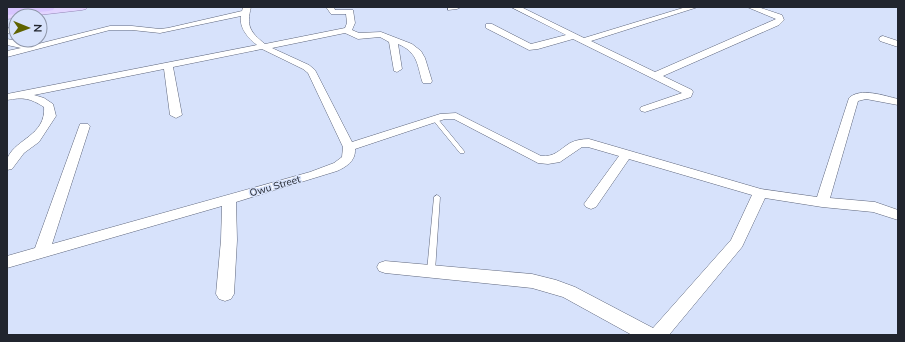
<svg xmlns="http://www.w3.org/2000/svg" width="905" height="342" font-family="Mulish,sans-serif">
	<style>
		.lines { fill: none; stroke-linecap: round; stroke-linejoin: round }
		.service-casing { stroke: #5e667c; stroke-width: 1 }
		.minor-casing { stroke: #5e667c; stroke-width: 1 }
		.primary-casing { stroke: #9285b6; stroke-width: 1 }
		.trunk-casing { stroke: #9285b6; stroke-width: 1 }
		.service { fill: #fff; fill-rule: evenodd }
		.minor { fill: #fff; fill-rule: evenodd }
		.primary { fill: #e2d4ff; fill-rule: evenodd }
		.trunk { fill: #d8c6ff; fill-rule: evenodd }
		.labels { text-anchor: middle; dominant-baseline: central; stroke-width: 3; stroke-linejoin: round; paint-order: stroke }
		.street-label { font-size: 10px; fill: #21252e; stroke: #d7e2fb }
	</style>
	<rect width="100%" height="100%" fill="#d7e2fb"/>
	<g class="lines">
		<g class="service-casing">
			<path id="service" d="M 435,117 L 437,118 L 464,151 L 465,152 L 464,153 L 460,153 L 433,120 L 432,119 L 433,118 Z
				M 437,195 L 440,197 L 435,271 L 434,273 L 431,274 L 428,273 L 427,271 L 434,197 Z"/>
		</g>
		<g class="minor-casing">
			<path id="minor" d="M 243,7 L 251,7 C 246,26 250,32 265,44 L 345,28 L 347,23 L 346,14 L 331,14 L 326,7 L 334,7 L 335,10 L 353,10 L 355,23 L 352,30 L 359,33 L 381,32 L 412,44 L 421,51 L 425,58 L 432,81 L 431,83 L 423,83 L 422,81 C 417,63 417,52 398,44 L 402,69 L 397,72 L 394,71 L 389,42 L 380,37 L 358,39 L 345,33 L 272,48 L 309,65 L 315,70 L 352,142 L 440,114 L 456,113 L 541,156 C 555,157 559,150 570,143 C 576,140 582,139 589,139 L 761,189 L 817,197 L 849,98 C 860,87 885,96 898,99 L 898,105 L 866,99 L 858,101 L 830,198 L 875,202 L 898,210 L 898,220 L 873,212 L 822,207 L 765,198 L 742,247 L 669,335 L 632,335 L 563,297 L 532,288 L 385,273 L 379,271 L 377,267 L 379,263 L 385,261 L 532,274 L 556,280 L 575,287 L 653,328 L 731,240 L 752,195 L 629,159 L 596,207 L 591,209 L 586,207 L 584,204 L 619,156 L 588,147 L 582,147 L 560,162 L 548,164 L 538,163 L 454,119 L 445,119 L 355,149 C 356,161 346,167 337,171 L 236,202 L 237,240 L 234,294 L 231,299 L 225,301 L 219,299 L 216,294 L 221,240 L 222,206 L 7,268 L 7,256 L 35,248 L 80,124 L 88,124 L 90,126 L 52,244 L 310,172 L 334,163 L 342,157 L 343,147 L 308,73 L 303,69 L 262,49 L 173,67 L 182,115 L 176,118 L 170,115 L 164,69 L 34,95 L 44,98 L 53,104 L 56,116 L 39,142 L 24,153 L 12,169 L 7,170 C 7,166 6,160 8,157 C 16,139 46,135 44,107 C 30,98 23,97 7,100 L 7,94 L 257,45 C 248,38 239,28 241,16 L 160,33 L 132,30 L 110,30 L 7,57 L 7,51 L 21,48 L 7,45 L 7,39 L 24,42 L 30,46 L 110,26 L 132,26 L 160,29 L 168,28 L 242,11 Z
				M 448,7 L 461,7 L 457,9 L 448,10 Z
				M 511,7 L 521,7 L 584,38 L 686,7 L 698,7 L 591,41 L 655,72 L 776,19 L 747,7 L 758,7 L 782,15 L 784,20 L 779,25 L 663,76 L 692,90 L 693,92 L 691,97 L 645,112 L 641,111 L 640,109 L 641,107 L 682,93 L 573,39 L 538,49 L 529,50 L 486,28 L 486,24 L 492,24 L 531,44 L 566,35 Z
				M 16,25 L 16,30 L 7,34 L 7,29 Z
				M 883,36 L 898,41 L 898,47 L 880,41 L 879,39 L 880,37 Z"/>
		</g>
		<g class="primary-casing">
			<path id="primary" d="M 49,7 L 88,7 L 86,9 L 82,10 L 30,16 L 16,16 L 16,18 L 7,19 L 7,11 Z"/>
		</g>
		<g class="trunk-casing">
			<path id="trunk" d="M 7,7 L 55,7 L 53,10 L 49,11 L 7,15 Z"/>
		</g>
		<use href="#service" class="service"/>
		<use href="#minor" class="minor"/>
		<use href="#primary" class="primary"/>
		<use href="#trunk" class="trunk"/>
	</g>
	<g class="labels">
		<g class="street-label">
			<text transform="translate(275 186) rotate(-16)">Owu Street</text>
		</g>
	</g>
	<rect width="905" height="342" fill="none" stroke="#21252e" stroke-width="16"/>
	<g transform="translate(28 28) rotate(91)"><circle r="19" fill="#d7e2fb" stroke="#8e96a9"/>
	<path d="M0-3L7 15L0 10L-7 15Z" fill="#5f6300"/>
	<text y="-6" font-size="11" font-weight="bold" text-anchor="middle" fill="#21252e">N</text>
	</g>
</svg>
